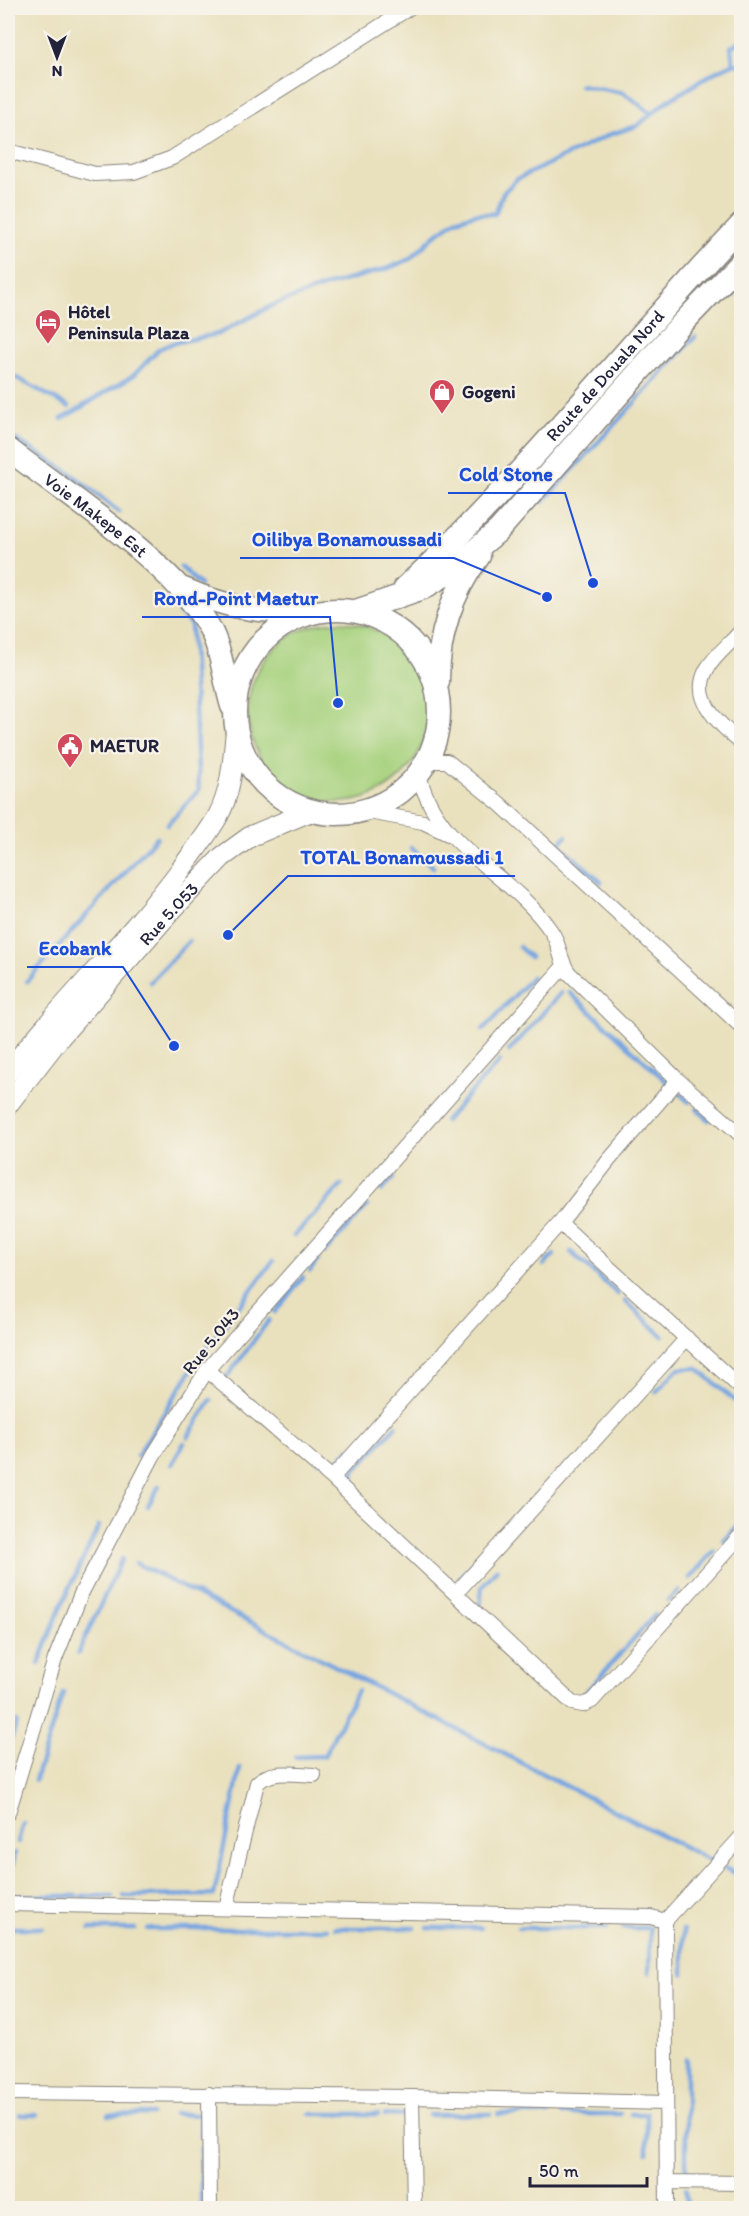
<svg xmlns="http://www.w3.org/2000/svg" width="749" height="2216" font-family="Itim,sans-serif">
	<style>
		.green { fill: #a7d27e; stroke: #647a5c; stroke-width: 1.5 }
		.lines { fill: none; stroke-linecap: round; stroke-linejoin: round }
		.stream { stroke: #77a5e0; stroke-width: 4.5 }
		.minor-casing { stroke: #86827c; stroke-width: 16 }
		.secondary-casing { stroke: #86827c; stroke-width: 22 }
		.primary-casing { stroke: #86827c; stroke-width: 25 }
		.minor { stroke: #fff; stroke-width: 14 }
		.secondary { stroke: #fff; stroke-width: 20 }
		.primary { stroke: #fff; stroke-width: 22 }
		.labels { text-anchor: middle; dominant-baseline: central; stroke-width: 4.5; stroke-linejoin: round; paint-order: stroke }
		.poi-label { font-size: 18px; font-weight: bold; fill: #22223b; stroke: #f7f3e8; text-anchor: start }
		.street-label { font-size: 18px; fill: #22223b; stroke: #f7f3e8 }
		.leader { fill: none; stroke: #1d4ed8; stroke-width: 2 }
		.callout-dot { fill: #1d4ed8; stroke: #f7f3e8; stroke-width: 2 }
		.callout-label { font-size: 20px; text-anchor: middle; font-weight: bold; fill: #1d4ed8; stroke: #f7f3e8; stroke-width: 4.5; stroke-linejoin: round; paint-order: stroke }
	</style>
	<rect width="100%" height="100%" fill="#f7f3e8"/>
	<filter id="ink" filterUnits="userSpaceOnUse"><feTurbulence type="fractalNoise" baseFrequency=".0167" numOctaves="2"/><feDisplacementMap in="SourceGraphic" scale="12" xChannelSelector="R" yChannelSelector="G"/><feConvolveMatrix kernelMatrix="1 2 1 2 8 2 1 2 1" color-interpolation-filters="sRGB"/></filter>
	<filter id="wash" filterUnits="userSpaceOnUse"><feTurbulence type="fractalNoise" baseFrequency=".008" numOctaves="4" result="noise"/><feDisplacementMap in="SourceGraphic" scale="24" xChannelSelector="R" yChannelSelector="G"/><feGaussianBlur stdDeviation="1.35" result="paint"/><feColorMatrix in="noise" values="0 0 0 0 0 0 0 0 0 0 0 0 0 0 0 0 0 1.4 0 .05"/><feComposite in="paint" operator="in"/></filter>
	<g filter="url(#wash)">
		<rect width="100%" height="100%" fill="#e9e1be"/>
		<path class="green" d="M248 712a90 90 0 1 1 180 0a90 90 0 1 1-180 0Z"/>
		<g class="lines">
			<path class="stream" d="M 733,64 L 731,47 L 742,41
				M 580,85 L 624,93 L 652,114
				M 731,297 L 742,286
				M 8,373 L 69,407
				M 62,419 L 134,375 L 159,349 L 173,343 L 218,334 L 273,305 L 329,285 L 389,268 L 410,259 L 434,236 L 456,220 L 475,214 L 495,214 L 503,193 L 517,179 L 611,134 L 637,126 L 666,102 L 715,72 L 733,64 L 742,65
				M 8,435 L 73,475 L 119,512
				M 543,502 L 695,337
				M 181,567 L 200,585
				M 167,825 L 199,790 L 191,625 L 178,611
				M 566,836 L 559,844 L 601,882
				M 411,848 L 433,867
				M 519,947 L 530,957
				M 27,981 L 157,837
				M 150,982 L 189,941
				M 569,992 L 689,1102
				M 483,1030 L 532,977
				M 509,1051 L 561,993
				M 473,1090 L 500,1061
				M 697,1109 L 709,1120
				M 445,1121 L 470,1093
				M 381,1191 L 393,1178
				M 294,1236 L 342,1185
				M 325,1252 L 367,1206
				M 571,1252 L 618,1294
				M 544,1265 L 554,1255
				M 310,1271 L 318,1260
				M 625,1301 L 663,1336
				M 275,1312 L 303,1277
				M 208,1347 L 273,1261
				M 227,1377 L 269,1320
				M 656,1392 L 678,1369 L 697,1368 L 742,1407
				M 188,1437 L 211,1400
				M 137,1456 L 192,1369
				M 318,1461 L 338,1461 L 349,1449
				M 172,1464 L 184,1443
				M 354,1493 L 353,1472 L 396,1426
				M 148,1506 L 159,1486
				M 724,1540 L 739,1523
				M 136,1563 L 742,1877
				M 461,1577 L 491,1544
				M 690,1578 L 714,1551
				M 668,1601 L 678,1591
				M 482,1610 L 480,1608 L 482,1586 L 497,1569
				M 78,1653 L 122,1559
				M 39,1664 L 60,1608 L 99,1526
				M 586,1692 L 655,1615
				M 12,1737 L 17,1722
				M 295,1757 L 324,1756 L 357,1691
				M 35,1780 L 63,1693
				M 18,1842 L 23,1823
				M 8,1888 L 15,1853
				M 9,1896 L 77,1896
				M 82,1896 L 112,1896
				M 124,1896 L 214,1895 L 240,1768
				M 8,1928 L 42,1928
				M 335,1928 L 414,1928
				M 428,1928 L 481,1928
				M 518,1928 L 607,1928
				M 623,1928 L 650,1928 L 649,1973
				M 90,1929 L 135,1929
				M 148,1929 L 327,1929
				M 683,1930 L 683,1974
				M 686,2059 L 686,2172
				M 174,2114 L 201,2115 L 201,2137
				M 310,2114 L 378,2114
				M 498,2114 L 549,2114
				M 562,2114 L 620,2114
				M 631,2114 L 647,2114 L 647,2153
				M 20,2115 L 37,2115
				M 108,2115 L 152,2114
				M 385,2115 L 408,2116
				M 429,2115 L 490,2114
				M 201,2148 L 201,2208
				M 686,2189 L 687,2208"/>
		</g>
	</g>
	<g filter="url(#ink)">
		<g class="lines">
			<g class="minor-casing">
				<path id="minor" d="M 8,151 L 95,174 L 134,172 L 172,158 L 409,8
					M 742,630 C 731,643 715,655 707,669 C 689,700 722,726 742,744
					M 428,761 L 447,761 L 500,804 L 742,1027
					M 419,775 C 438,851 511,872 551,931 C 560,943 559,960 569,973 L 678,1080 L 742,1136
					M 363,811 L 423,822 L 448,834
					M 560,1223 L 742,1389
					M 207,1370 L 332,1478 L 572,1703 L 583,1705 L 592,1701 L 742,1534
					M 332,1478 L 560,1223 L 609,1160 L 678,1080
					M 457,1592 L 687,1338
					M 8,1813 L 55,1659 L 81,1594 L 153,1456 L 207,1370 L 564,966
					M 8,1904 L 651,1917 L 665,1921
					M 226,1908 L 257,1783 C 271,1769 295,1774 314,1775
					M 8,2093 L 412,2097 L 666,2103
					M 209,2094 L 210,2208
					M 412,2097 L 414,2208
					M 667,2182 L 742,2183
					M 667,2208 L 665,1921 L 742,1836"/>
			</g>
			<g class="secondary-casing">
				<g id="secondary">
					<path d="M 8,1072 C 63,1001 129,940 182,868 C 194,851 208,834 218,816 C 232,790 233,759 236,731"/>
					<path id="s1" d="M 8,1104 L 60,1037 L 169,913 L 222,857 L 251,836 L 311,811"/>
				</g>
			</g>
			<g class="primary-casing">
				<g id="primary">
					<path id="s2" d="M 8,449 C 67,495 173,562 209,627 C 222,650 224,680 232,706"/>
					<path id="s3" d="M 405,588 C 526,475 628,344 742,224"/>
					<path d="M 184,589 C 225,607 257,613 303,611"/>
					<circle cx="337" cy="712" r="102"/>
					<path d="M 356,611 L 423,588 L 448,573 L 498,531 L 675,331 L 742,261"/>
					<path d="M 438,682 C 438,635 451,594 479,556"/>
				</g>
			</g>
			<use href="#minor" class="minor"/>
			<use href="#secondary" class="secondary"/>
			<use href="#primary" class="primary"/>
		</g>
	</g>
	<defs>
		<g id="hotel-pin" transform="scale(1.35)"><path d="M0 17L-7.5 6A9.5 9.5 0 1 1 7.5 6Z" fill="#d1495b" stroke="#f7f3e8"/><path d="M-6-4.5h1.5V1H6V5H4.5V3h-9V5H-6ZM-4 0a1.8 1.8 0 1 1 3.6 0ZM.5 0V-2.5h3Q6-2.5 6 0Z" fill="#fff"/></g>
		<g id="shop-pin" transform="scale(1.35)"><path d="M0 17L-7.5 6A9.5 9.5 0 1 1 7.5 6Z" fill="#d1495b" stroke="#f7f3e8"/><path d="M-5-2.5h2.3a2.7 3.5 0 0 1 5.4 0H5L5.5 6h-11ZM-1.5-2.5h3a1.5 2.3 0 0 0-3 0Z" fill="#fff"/></g>
		<g id="civic-pin" transform="scale(1.35)"><path d="M0 17L-7.5 6A9.5 9.5 0 1 1 7.5 6Z" fill="#d1495b" stroke="#f7f3e8"/><path d="M-.6-6.5H3V-4.5H.6V-3L4-1V1h2V6H-6V1h2V-1L-.6-3ZM-1.2 2.5V6h2.4V2.5Z" fill="#fff"/></g>
	</defs>
	<g fill-rule="evenodd">
		<use href="#hotel-pin" x="48" y="322"/>
		<use href="#shop-pin" x="442" y="392"/>
		<use href="#civic-pin" x="70" y="746"/>
	</g>
	<g class="labels">
		<g class="poi-label">
			<text x="68" y="312">Hôtel<tspan x="68" dy="21">Peninsula Plaza</tspan></text>
			<text x="462" y="392">Gogeni</text>
			<text x="90" y="746">MAETUR</text>
		</g>
		<g class="street-label">
			<text stroke="none"><textPath href="#s3" startOffset="292">Route de Douala Nord</textPath></text>
			<text stroke="none"><textPath href="#s2" startOffset="110">Voie Makepe Est</textPath></text>
			<text stroke="none"><textPath href="#s1" startOffset="249">Rue 5.053</textPath></text>
			<text transform="translate(211 1341) rotate(-51)">Rue 5.043</text>
		</g>
	</g>
	<path class="leader" d="M593 583L565 493H448M547 597L454 558H240M338 703L330 617H142M228 935L288 876H515M174 1046L123 967H27"/>
	<g class="callout-dot">
		<circle cx="593" cy="583" r="6"/>
		<circle cx="547" cy="597" r="6"/>
		<circle cx="338" cy="703" r="6"/>
		<circle cx="228" cy="935" r="6"/>
		<circle cx="174" cy="1046" r="6"/>
	</g>
	<g class="callout-label">
		<text x="506" y="481">Cold Stone</text>
		<text x="347" y="546">Oilibya Bonamoussadi</text>
		<text x="236" y="605">Rond-Point Maetur</text>
		<text x="402" y="864">TOTAL Bonamoussadi 1</text>
		<text x="75" y="955">Ecobank</text>
	</g>
	<rect width="749" height="2216" fill="none" stroke="#f7f3e8" stroke-width="30"/>
	<g transform="translate(57 57) rotate(180)" stroke="#f7f3e8" stroke-width="4.5" paint-order="stroke">
	<path d="M0-4.5L10 22L0 15L-10 22Z" fill="#22223b"/>
	<text y="-9" font-size="16" font-weight="bold" text-anchor="middle" fill="#22223b">N</text>
	</g>
	<path d="M530 2177v9h117v-9" fill="none" stroke="#22223b" stroke-width="3"/>
	<text x="539" y="2177" font-size="18" fill="#22223b" stroke="#f7f3e8" stroke-width="4.5" paint-order="stroke">50 m</text>
</svg>
